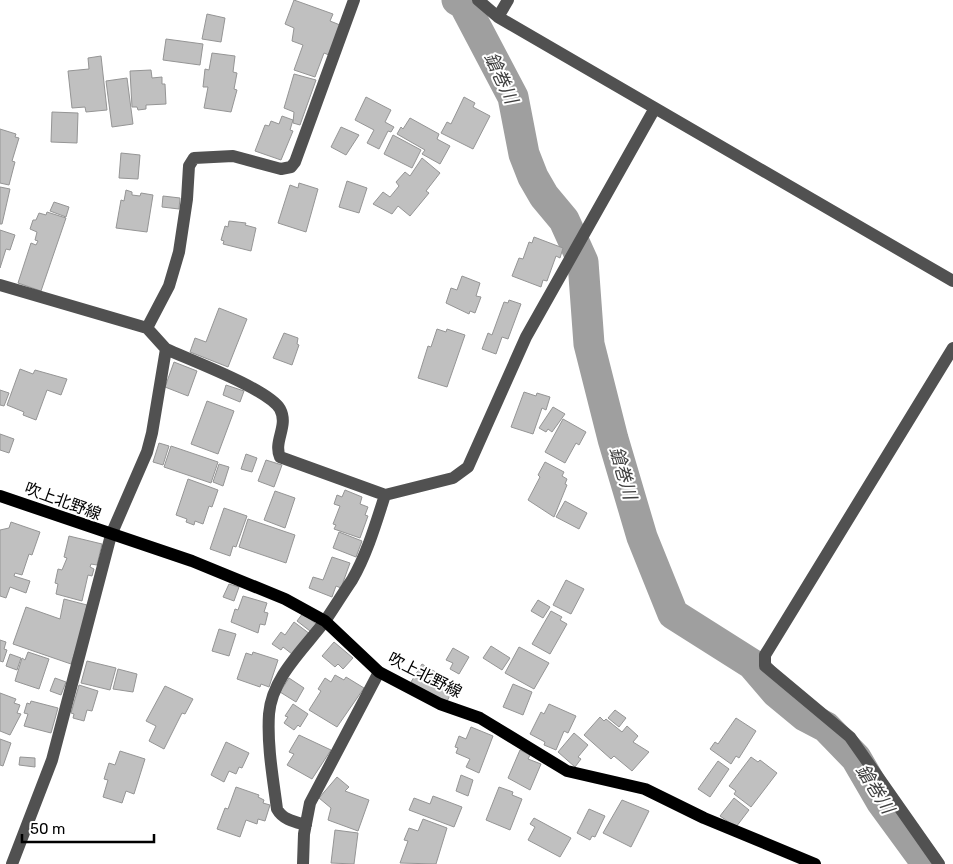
<svg xmlns="http://www.w3.org/2000/svg" width="953" height="864" font-family="Rubik,'Noto Sans JP',sans-serif">
	<style>
		.lines { fill: none; stroke-linecap: round; stroke-linejoin: round }
		.river { stroke: #9f9f9f; stroke-width: 31 }
		.building { fill: #c0c0c0; stroke: #959595 }
		.minor { stroke: #515151; stroke-width: 12 }
		.major { stroke: #000; stroke-width: 12 }
		.labels { text-anchor: middle; dominant-baseline: central; stroke-width: 4; stroke-linejoin: round; paint-order: stroke }
		.street-label { font-size: 16px; fill: #000; stroke: #fff }
		.water-label { font-size: 18px; font-style: italic; fill: #404040; stroke: #fff }
	</style>
	<rect width="100%" height="100%" fill="#fff"/>
	<g class="lines">
		<path class="river" d="M 457,0 L 464,4 L 513,97 L 524,154 L 533,177 L 544,196 L 564,220 L 583,262 L 589,344 L 613,439 L 642,537 L 673,614 L 752,664 L 776,692 L 805,716 L 826,727 L 856,758 L 881,801 L 927,864"/>
	</g>
	<path class="building" d="M 294,0 L 333,14 L 330,21 L 340,25 L 329,55 L 324,53 L 315,77 L 294,70 L 303,45 L 292,41 L 294,28 L 285,24 Z
		M 207,14 L 225,18 L 221,42 L 202,39 Z
		M 166,39 L 203,44 L 200,65 L 163,60 Z
		M 212,53 L 235,56 L 233,72 L 237,73 L 234,89 L 237,90 L 231,112 L 204,108 L 208,87 L 203,87 L 205,69 L 209,70 Z
		M 101,56 L 107,110 L 86,112 L 85,107 L 72,108 L 68,71 L 89,69 L 88,58 Z
		M 151,70 L 152,78 L 162,77 L 162,84 L 165,84 L 166,104 L 146,105 L 146,109 L 138,110 L 137,107 L 132,107 L 130,71 Z
		M 294,74 L 316,80 L 300,125 L 293,123 L 294,112 L 284,108 Z
		M 127,78 L 133,124 L 112,127 L 106,81 Z
		M 366,97 L 391,110 L 385,122 L 394,127 L 391,132 L 388,131 L 379,149 L 367,143 L 374,130 L 355,120 Z
		M 464,97 L 475,103 L 473,107 L 490,116 L 473,149 L 441,133 L 447,122 L 451,124 Z
		M 52,112 L 78,113 L 77,143 L 51,142 Z
		M 282,116 L 293,120 L 290,130 L 293,131 L 281,160 L 255,151 L 265,125 L 269,126 L 271,121 L 279,124 Z
		M 410,118 L 439,134 L 437,139 L 450,146 L 440,164 L 422,154 L 425,150 L 397,134 L 401,127 L 403,129 Z
		M 341,127 L 359,135 L 346,155 L 331,147 Z
		M 0,129 L 16,134 L 15,137 L 19,138 L 12,161 L 15,162 L 9,185 L 0,183 Z
		M 393,135 L 421,150 L 412,168 L 384,154 Z
		M 121,153 L 140,155 L 138,179 L 119,178 Z
		M 422,158 L 440,173 L 426,191 L 429,193 L 410,216 L 398,206 L 392,214 L 373,204 L 383,192 L 390,197 L 399,186 L 396,182 L 405,172 L 410,176 Z
		M 347,181 L 367,188 L 359,213 L 339,207 Z
		M 299,183 L 318,189 L 306,232 L 278,223 L 290,185 L 298,188 Z
		M 0,187 L 10,189 L 2,224 L 0,224 Z
		M 126,190 L 132,192 L 132,195 L 140,196 L 141,193 L 153,195 L 147,232 L 116,228 L 121,200 L 124,201 Z
		M 163,196 L 180,198 L 179,209 L 162,207 Z
		M 54,202 L 69,207 L 66,217 L 50,211 Z
		M 47,212 L 66,218 L 41,291 L 18,283 L 31,243 L 36,245 L 38,241 L 35,240 L 37,232 L 30,229 L 33,220 L 36,220 L 39,213 L 46,215 Z
		M 229,221 L 246,223 L 245,225 L 256,228 L 251,251 L 223,244 L 224,241 L 221,240 L 225,226 L 228,227 Z
		M 0,230 L 15,235 L 10,250 L 6,249 L 0,268 Z
		M 534,237 L 563,248 L 560,258 L 556,256 L 547,281 L 543,280 L 541,287 L 512,276 L 519,258 L 523,259 L 529,242 L 532,243 Z
		M 462,276 L 480,283 L 476,296 L 481,297 L 475,313 L 470,311 L 469,314 L 446,303 L 451,288 L 457,290 Z
		M 509,300 L 521,304 L 508,339 L 502,337 L 496,354 L 482,349 L 488,333 L 492,335 L 504,302 L 508,303 Z
		M 219,308 L 247,319 L 228,367 L 190,352 L 195,338 L 206,342 Z
		M 437,329 L 446,332 L 447,329 L 465,335 L 447,387 L 418,378 L 428,346 L 431,347 Z
		M 284,333 L 298,338 L 297,344 L 299,345 L 292,365 L 273,358 Z
		M 174,362 L 197,371 L 188,396 L 165,387 Z
		M 20,369 L 33,374 L 35,370 L 67,379 L 61,395 L 47,390 L 36,420 L 23,415 L 24,412 L 7,405 Z
		M 226,385 L 244,391 L 240,402 L 223,395 Z
		M 0,390 L 9,393 L 4,406 L 0,405 Z
		M 524,392 L 536,396 L 537,393 L 550,397 L 546,410 L 542,408 L 533,434 L 511,427 Z
		M 207,401 L 234,411 L 218,454 L 191,444 Z
		M 553,407 L 565,414 L 552,432 L 548,429 L 546,432 L 539,428 Z
		M 563,419 L 586,432 L 579,445 L 576,443 L 565,463 L 545,452 Z
		M 0,434 L 14,439 L 9,453 L 0,450 Z
		M 159,443 L 169,446 L 163,465 L 153,462 Z
		M 171,446 L 218,462 L 211,483 L 164,467 Z
		M 246,454 L 257,458 L 252,472 L 241,469 Z
		M 266,460 L 282,465 L 274,487 L 258,481 Z
		M 545,462 L 564,472 L 562,476 L 567,479 L 565,484 L 567,485 L 554,517 L 528,500 L 540,477 L 538,475 Z
		M 219,464 L 229,467 L 223,486 L 213,482 Z
		M 188,479 L 218,490 L 212,507 L 209,506 L 203,524 L 195,521 L 194,525 L 186,522 L 187,519 L 176,515 Z
		M 345,490 L 362,497 L 360,504 L 368,507 L 365,515 L 368,516 L 360,538 L 334,529 L 336,525 L 333,524 L 340,506 L 334,504 L 337,495 L 342,497 Z
		M 275,491 L 295,498 L 285,528 L 264,520 Z
		M 565,501 L 587,513 L 579,529 L 556,517 Z
		M 224,508 L 247,516 L 236,547 L 233,546 L 230,556 L 210,549 Z
		M 248,519 L 295,535 L 286,563 L 239,547 Z
		M 11,522 L 40,532 L 32,555 L 29,554 L 22,575 L 15,573 L 14,576 L 30,581 L 26,593 L 10,587 L 6,598 L 0,596 L 0,530 L 9,528 Z
		M 339,532 L 362,541 L 356,557 L 333,548 Z
		M 69,536 L 102,544 L 97,565 L 91,564 L 90,567 L 94,569 L 92,576 L 88,575 L 82,601 L 56,594 L 58,584 L 55,583 L 58,569 L 62,570 L 67,558 L 64,557 Z
		M 332,557 L 350,563 L 341,588 L 336,586 L 332,597 L 309,588 L 313,577 L 323,580 Z
		M 566,580 L 584,589 L 571,614 L 553,605 Z
		M 229,584 L 239,587 L 234,601 L 223,597 Z
		M 243,596 L 267,603 L 264,612 L 268,613 L 265,625 L 260,624 L 258,633 L 231,622 L 235,609 L 238,610 Z
		M 64,599 L 87,605 L 80,637 L 71,664 L 13,644 L 26,607 L 60,619 Z
		M 538,600 L 550,607 L 543,618 L 531,611 Z
		M 551,611 L 562,617 L 560,620 L 567,624 L 550,654 L 532,644 Z
		M 303,613 L 316,624 L 310,631 L 297,621 Z
		M 294,622 L 310,634 L 292,654 L 283,647 L 281,650 L 272,644 L 281,632 L 285,635 Z
		M 219,629 L 236,634 L 229,656 L 212,651 Z
		M 0,640 L 6,642 L 4,649 L 7,650 L 3,662 L 0,661 Z
		M 334,642 L 353,658 L 343,669 L 338,664 L 335,667 L 322,656 Z
		M 491,646 L 510,658 L 502,670 L 483,658 Z
		M 519,647 L 549,663 L 534,689 L 505,673 Z
		M 453,648 L 469,657 L 459,674 L 450,669 L 453,663 L 446,660 Z
		M 28,652 L 49,659 L 39,689 L 15,681 L 22,658 L 25,660 Z
		M 253,652 L 278,660 L 269,687 L 261,684 L 260,687 L 237,679 L 246,653 L 252,655 Z
		M 10,654 L 21,658 L 17,670 L 6,666 Z
		M 87,661 L 116,668 L 110,690 L 81,683 Z
		M 422,664 L 456,684 L 446,703 L 411,682 Z
		M 118,669 L 137,674 L 133,692 L 113,689 Z
		M 335,675 L 344,680 L 346,677 L 364,688 L 337,727 L 309,710 L 321,691 L 318,689 L 325,678 L 331,682 Z
		M 55,678 L 66,682 L 61,695 L 50,691 Z
		M 289,678 L 304,688 L 296,702 L 280,692 Z
		M 513,684 L 532,692 L 523,715 L 503,707 Z
		M 79,685 L 98,691 L 92,711 L 87,710 L 84,721 L 73,718 L 74,714 L 71,713 Z
		M 165,686 L 193,699 L 185,714 L 182,713 L 164,749 L 149,741 L 156,726 L 146,721 Z
		M 0,693 L 16,699 L 14,703 L 20,705 L 17,713 L 21,714 L 10,735 L 0,731 Z
		M 31,701 L 58,708 L 51,733 L 24,726 L 28,714 L 24,713 L 27,703 L 30,704 Z
		M 293,704 L 308,714 L 300,727 L 298,725 L 294,730 L 284,723 L 288,717 L 285,716 Z
		M 549,704 L 576,716 L 568,733 L 564,731 L 556,750 L 544,745 L 545,742 L 530,734 L 541,712 L 544,714 Z
		M 615,710 L 626,718 L 619,727 L 608,718 Z
		M 600,717 L 604,721 L 606,719 L 622,732 L 627,726 L 638,736 L 633,742 L 649,752 L 632,771 L 614,756 L 611,759 L 584,735 Z
		M 736,718 L 756,731 L 739,758 L 736,756 L 731,764 L 710,749 L 715,742 L 718,744 Z
		M 471,727 L 493,736 L 479,773 L 466,767 L 470,759 L 456,753 L 458,748 L 455,747 L 459,736 L 466,739 Z
		M 574,733 L 588,745 L 578,757 L 581,759 L 575,767 L 558,752 Z
		M 299,735 L 331,750 L 312,779 L 287,765 L 294,754 L 289,752 Z
		M 0,739 L 11,743 L 3,766 L 0,765 Z
		M 226,742 L 249,753 L 242,768 L 239,767 L 236,774 L 229,771 L 224,782 L 211,775 Z
		M 520,750 L 530,755 L 528,759 L 541,764 L 530,790 L 508,778 Z
		M 120,751 L 145,759 L 134,794 L 126,791 L 122,803 L 103,797 L 108,780 L 104,779 L 109,763 L 115,765 Z
		M 20,757 L 35,758 L 35,767 L 19,765 Z
		M 751,757 L 758,762 L 760,760 L 777,773 L 751,807 L 734,794 L 736,791 L 729,786 Z
		M 718,761 L 729,769 L 710,797 L 698,789 Z
		M 461,775 L 473,780 L 468,796 L 456,791 Z
		M 337,777 L 349,787 L 345,791 L 369,800 L 358,831 L 328,820 L 331,808 L 319,798 Z
		M 236,787 L 259,795 L 258,797 L 264,800 L 263,803 L 270,805 L 265,821 L 258,819 L 257,824 L 246,820 L 240,837 L 217,829 L 225,808 L 228,809 Z
		M 499,787 L 513,792 L 512,795 L 522,799 L 510,830 L 486,820 Z
		M 433,796 L 462,807 L 454,827 L 409,810 L 414,798 L 430,804 Z
		M 734,798 L 749,810 L 736,827 L 720,816 Z
		M 622,800 L 649,811 L 631,847 L 603,833 Z
		M 589,809 L 605,816 L 595,837 L 592,836 L 590,840 L 577,833 Z
		M 534,818 L 571,838 L 560,857 L 528,840 L 535,827 L 530,824 Z
		M 423,819 L 447,828 L 436,864 L 400,863 L 408,841 L 404,840 L 409,828 L 418,831 Z
		M 335,830 L 358,833 L 354,864 L 331,863 Z"/>
	<g class="lines">
		<path class="minor" d="M 478,0 L 498,17 L 953,281
			M 498,17 L 508,0
			M 0,285 L 147,328 L 166,349 L 152,433 L 147,452 L 111,535 L 52,760 L 12,864
			M 147,328 L 169,286 L 179,252 L 187,199 L 189,166 L 194,158 L 233,156 L 281,169 L 291,167 L 295,162 L 354,0
			M 166,349 C 190,360 268,389 280,409 C 289,426 273,441 280,457 L 385,495
			M 306,825 C 295,822 283,820 277,809 C 273,778 267,746 269,714 C 272,677 304,649 325,621 C 334,608 343,593 352,580 C 367,554 376,523 385,495 L 453,478 L 468,467 L 526,337 L 655,108
			M 303,864 L 304,834 L 310,803 L 379,672
			M 939,864 L 850,737 L 765,666 L 765,655 L 953,348"/>
		<path class="major" d="M 0,496 L 192,561 L 285,599 L 325,621 L 379,672 L 440,704 L 480,718 L 567,771 L 645,789 L 704,818 L 815,864"/>
	</g>
	<g class="labels">
		<g class="street-label">
			<text transform="translate(63 501) rotate(20)">吹上北野線</text>
			<text transform="translate(425 675) rotate(27)">吹上北野線</text>
		</g>
		<g class="water-label">
			<text transform="translate(501 78) rotate(65)">鎗巻川</text>
			<text transform="translate(623 473) rotate(74)">鎗巻川</text>
			<text transform="translate(875 789) rotate(58)">鎗巻川</text>
		</g>
	</g>
	<path d="M22 834v8h132v-8" fill="none" stroke="#000000" stroke-width="2.5"/>
	<text x="30" y="834" font-size="15" fill="#000000" stroke="#ffffff" stroke-width="4" paint-order="stroke">50 m</text>
</svg>
